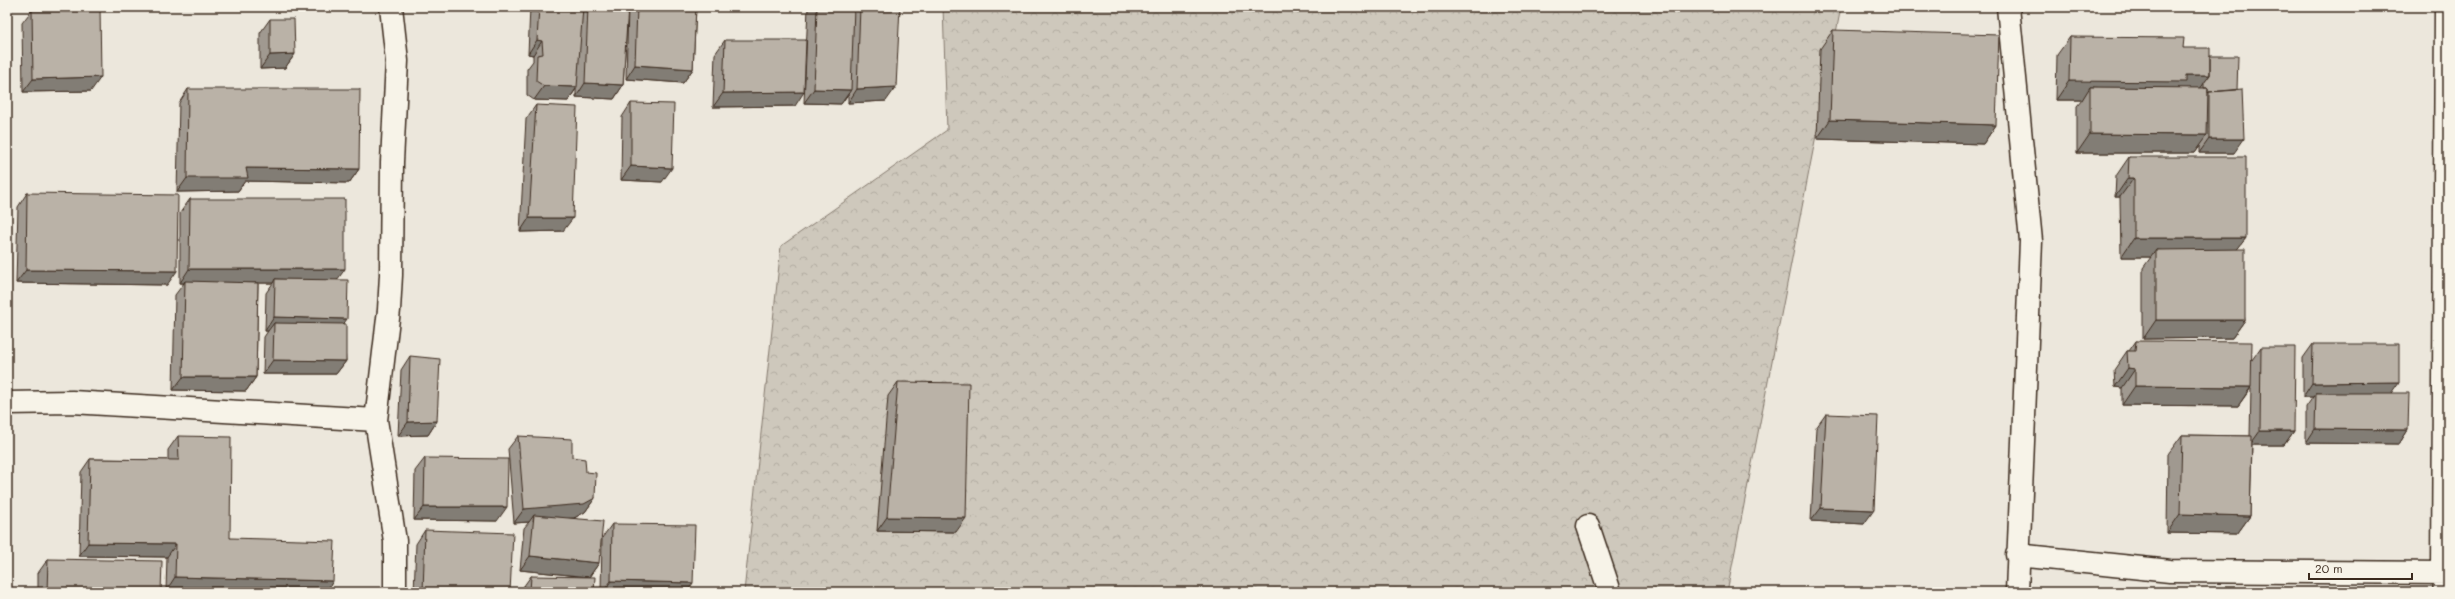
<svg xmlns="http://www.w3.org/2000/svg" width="2455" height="599" font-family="Mali,sans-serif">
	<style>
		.forest { fill: url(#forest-crowns); stroke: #84796d }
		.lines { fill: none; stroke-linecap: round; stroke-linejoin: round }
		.minor-casing { stroke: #3b2a1e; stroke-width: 25 }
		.minor { stroke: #f7f3e8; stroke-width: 22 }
		.wall { fill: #a09990; stroke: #3b2a1e }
		.shaded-wall { fill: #827d75; stroke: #3b2a1e }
		.building { fill: #bab2a7; stroke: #3b2a1e }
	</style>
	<defs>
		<pattern id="forest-crowns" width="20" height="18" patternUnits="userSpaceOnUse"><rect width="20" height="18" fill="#cec8bc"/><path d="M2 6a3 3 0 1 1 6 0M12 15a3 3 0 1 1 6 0" fill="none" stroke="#b2aca1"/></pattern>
	</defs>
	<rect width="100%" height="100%" fill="#ece7dc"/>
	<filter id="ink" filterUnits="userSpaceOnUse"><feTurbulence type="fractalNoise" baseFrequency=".025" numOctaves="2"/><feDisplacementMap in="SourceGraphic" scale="8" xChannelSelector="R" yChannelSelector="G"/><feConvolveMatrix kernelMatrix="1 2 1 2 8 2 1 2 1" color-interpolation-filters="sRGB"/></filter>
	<g filter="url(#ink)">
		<path class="forest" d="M 943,7 L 1841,7 L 1727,592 L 744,592 L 781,246 L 947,130 Z"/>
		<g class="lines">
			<g class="minor-casing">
				<path id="minor" d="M 391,7 L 397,61 L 392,162 L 391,275 L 389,310 L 376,420 L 395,541 L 395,592
					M 2008,7 L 2031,241 L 2017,592
					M 7,403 L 72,402 L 376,420
					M 1588,526 L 1610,592
					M 2017,555 L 2170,571 L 2448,573
					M 2445,592 L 2443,573 L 2446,7"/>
			</g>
			<use href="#minor" class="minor"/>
		</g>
		<path class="wall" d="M 530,7 L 628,7 L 623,85 L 614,99 L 576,97 L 576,89 L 568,101 L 534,100 L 527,95 L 527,69 L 533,61 L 533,55 L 528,54 Z
			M 628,7 L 696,7 L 693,69 L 683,83 L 626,79 Z
			M 808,7 L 900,7 L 886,101 L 848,103 L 848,94 L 841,104 L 804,103 Z
			M 32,10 L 91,91 L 23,92 L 22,23 Z
			M 270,19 L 295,54 L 285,68 L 260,69 L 260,33 Z
			M 1833,30 L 1996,125 L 1983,144 L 1817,139 L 1820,49 Z
			M 2070,37 L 2183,48 L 2210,56 L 2234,153 L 2199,153 L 2199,146 L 2194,153 L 2077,153 L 2077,106 L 2082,100 L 2056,100 L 2057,55 Z
			M 725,40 L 795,106 L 713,107 L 715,54 Z
			M 188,89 L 359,169 L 349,183 L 245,181 L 238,191 L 177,192 L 179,103 Z
			M 631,103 L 662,182 L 621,180 L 622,117 Z
			M 536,105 L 563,231 L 520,232 L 526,119 Z
			M 2129,157 L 2246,238 L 2237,249 L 2245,320 L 2232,338 L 2143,339 L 2143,268 L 2151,257 L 2121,257 L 2120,197 L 2115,197 L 2116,176 Z
			M 27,193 L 167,285 L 16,283 L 18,207 Z
			M 190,199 L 337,280 L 343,324 L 346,361 L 336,374 L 263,374 L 264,337 L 268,331 L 265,331 L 266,293 L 273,283 L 258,283 L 256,377 L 246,391 L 173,390 L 175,295 L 184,283 L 180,283 L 180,213 Z
			M 2136,341 L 2252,360 L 2261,347 L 2294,431 L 2284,445 L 2252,445 L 2250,516 L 2237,534 L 2167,533 L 2168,454 L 2182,435 L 2250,436 L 2251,388 L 2238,406 L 2122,405 L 2122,388 L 2115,387 L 2114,370 L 2127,351 L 2129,351 Z
			M 2313,344 L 2391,393 L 2408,430 L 2399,444 L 2306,443 L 2306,407 L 2313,397 L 2303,397 L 2303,358 Z
			M 410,356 L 437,421 L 428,435 L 398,436 L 401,370 Z
			M 898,382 L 956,532 L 877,531 L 888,396 Z
			M 1826,414 L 1864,524 L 1811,521 L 1816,428 Z
			M 178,436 L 230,538 L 333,581 L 326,592 L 170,592 L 171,591 L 166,591 L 167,557 L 79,556 L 81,472 L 90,459 L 168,460 L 168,450 Z
			M 518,436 L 572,457 L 586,472 L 595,498 L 585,512 L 574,518 L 571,518 L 599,563 L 589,577 L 520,570 L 524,528 L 529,522 L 514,523 L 508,449 Z
			M 425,458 L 497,521 L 414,520 L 415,471 Z
			M 612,524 L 687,592 L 601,592 L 602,538 Z
			M 425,530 L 510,592 L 414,592 L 416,544 Z
			M 48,559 L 161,592 L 38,592 L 38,573 Z
			M 531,576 L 594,592 L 521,592 L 521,590 Z"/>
		<path class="shaded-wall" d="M 537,40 L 542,41 L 533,55 L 528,54 Z
			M 295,54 L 285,68 L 260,69 L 270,55 Z
			M 635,65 L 693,69 L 683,83 L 626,79 Z
			M 2186,75 L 2210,75 L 2197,93 L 2090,87 L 2082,100 L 2056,100 L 2069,81 Z
			M 101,77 L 91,91 L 23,92 L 33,79 Z
			M 585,83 L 623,85 L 614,99 L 576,97 Z
			M 544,86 L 577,87 L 568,101 L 534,100 Z
			M 896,87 L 886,101 L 848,103 L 857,89 Z
			M 814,89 L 851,90 L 841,104 L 804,103 Z
			M 804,92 L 795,106 L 713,107 L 723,93 Z
			M 1830,120 L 1996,125 L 1983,144 L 1817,139 Z
			M 2090,134 L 2207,135 L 2194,153 L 2077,153 Z
			M 2209,139 L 2244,139 L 2234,153 L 2199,153 Z
			M 631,166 L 672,168 L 662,182 L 621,180 Z
			M 246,168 L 359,169 L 349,183 L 245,181 L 238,191 L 177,192 L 187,178 Z
			M 2128,178 L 2134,178 L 2120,197 L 2115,197 Z
			M 529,218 L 573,218 L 563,231 L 520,232 Z
			M 2134,238 L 2246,238 L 2232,256 L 2156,250 L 2151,257 L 2121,257 Z
			M 189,269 L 345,269 L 335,283 L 275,279 L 273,283 L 185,283 L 185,281 L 184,283 L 180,283 Z
			M 26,270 L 177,271 L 167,285 L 16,283 Z
			M 274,317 L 347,319 L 337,333 L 274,323 L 268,331 L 265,331 Z
			M 2156,320 L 2245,320 L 2232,338 L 2143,339 Z
			M 273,360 L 346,361 L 336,374 L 263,374 Z
			M 2128,368 L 2135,369 L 2122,388 L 2115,387 Z
			M 183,377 L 256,377 L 246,391 L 173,390 Z
			M 2399,382 L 2389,396 L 2316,393 L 2313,397 L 2303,397 L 2312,383 Z
			M 2135,386 L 2251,387 L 2238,406 L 2122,405 Z
			M 437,421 L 428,435 L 398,436 L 408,422 Z
			M 2315,429 L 2408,430 L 2399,444 L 2306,443 Z
			M 2260,431 L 2294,431 L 2284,445 L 2250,445 Z
			M 595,498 L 585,512 L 574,518 L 533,521 L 534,515 L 529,522 L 514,523 L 524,509 Z
			M 424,507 L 507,507 L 497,521 L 414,520 Z
			M 1821,508 L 1874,510 L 1864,524 L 1811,521 Z
			M 2180,514 L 2250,516 L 2237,534 L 2167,533 Z
			M 887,517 L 966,518 L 956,532 L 877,531 Z
			M 88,543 L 176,544 L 167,557 L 79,556 Z
			M 530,556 L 599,563 L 589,577 L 520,570 Z
			M 175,577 L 333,581 L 326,592 L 210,592 L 166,591 Z
			M 611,581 L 693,583 L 687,592 L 609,592 L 609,590 L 608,592 L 603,592 Z"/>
		<path class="building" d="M 539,7 L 583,7 L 577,87 L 544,86 L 536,81 L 537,55 L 543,54 L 542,41 L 537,40 Z
			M 588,7 L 628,7 L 623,85 L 585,83 Z
			M 637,7 L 696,7 L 693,69 L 635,65 Z
			M 817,7 L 854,7 L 851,90 L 814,89 Z
			M 860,7 L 900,7 L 896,87 L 857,89 Z
			M 100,8 L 101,77 L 33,79 L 32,10 Z
			M 270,19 L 294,19 L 295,54 L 270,55 Z
			M 1833,30 L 1999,35 L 1996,125 L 1830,120 Z
			M 2070,37 L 2184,38 L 2183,48 L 2210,48 L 2210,75 L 2186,75 L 2186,82 L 2069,81 Z
			M 725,40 L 806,40 L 804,92 L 723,93 Z
			M 2210,56 L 2238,56 L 2237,90 L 2209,92 L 2208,93 L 2208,88 L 2204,88 L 2204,83 L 2210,75 Z
			M 2090,87 L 2208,88 L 2207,135 L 2090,134 Z
			M 188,89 L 360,89 L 359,169 L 246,168 L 248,178 L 187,178 Z
			M 2242,89 L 2244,139 L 2209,139 L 2209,92 Z
			M 631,103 L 674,104 L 672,168 L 631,166 Z
			M 536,105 L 577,107 L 573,218 L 529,218 Z
			M 2129,157 L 2246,157 L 2246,238 L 2134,238 L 2134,178 L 2128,178 Z
			M 27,193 L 178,195 L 177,271 L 26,270 Z
			M 190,199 L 345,199 L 345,269 L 189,269 Z
			M 2245,249 L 2245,320 L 2156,320 L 2156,250 Z
			M 275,279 L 348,280 L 347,319 L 274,317 Z
			M 185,281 L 258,283 L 256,377 L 183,377 Z
			M 274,323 L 346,324 L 346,361 L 273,360 Z
			M 2136,341 L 2252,342 L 2251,387 L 2135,386 L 2135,369 L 2128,368 L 2127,351 L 2135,351 Z
			M 2313,344 L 2399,344 L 2399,382 L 2312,383 Z
			M 2261,347 L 2295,347 L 2294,431 L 2260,431 Z
			M 410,356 L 440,359 L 437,421 L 408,422 Z
			M 898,382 L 969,383 L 966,518 L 887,517 Z
			M 2316,393 L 2409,393 L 2408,430 L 2315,429 Z
			M 1826,414 L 1878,416 L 1874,510 L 1821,508 Z
			M 2182,435 L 2252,436 L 2250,516 L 2180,514 Z
			M 178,436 L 231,437 L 230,538 L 335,541 L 333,581 L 175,577 L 176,544 L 88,543 L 90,459 L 179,460 Z
			M 518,436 L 572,439 L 572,457 L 585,459 L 586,472 L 596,473 L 595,498 L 584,504 L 524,509 Z
			M 425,458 L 508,459 L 507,507 L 424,507 Z
			M 534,515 L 603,521 L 599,563 L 530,556 Z
			M 612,524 L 695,525 L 693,583 L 611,581 Z
			M 425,530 L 513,533 L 510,592 L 423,592 Z
			M 48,559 L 162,561 L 161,592 L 47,592 Z
			M 531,576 L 595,577 L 594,592 L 530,592 Z
			M 172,590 L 294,592 L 172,592 Z
			M 609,590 L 677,592 L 609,592 Z"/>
	</g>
	<rect width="2455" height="599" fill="none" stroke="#f7f3e8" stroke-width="24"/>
	<rect x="12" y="12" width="2431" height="575" fill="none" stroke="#3b2a1e" stroke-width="1.5" filter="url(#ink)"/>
	<path d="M2309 573v6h103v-6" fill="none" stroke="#3b2a1e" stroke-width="2"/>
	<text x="2315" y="573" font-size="12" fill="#3b2a1e" stroke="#f7f3e8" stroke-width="3" paint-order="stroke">20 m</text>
</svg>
